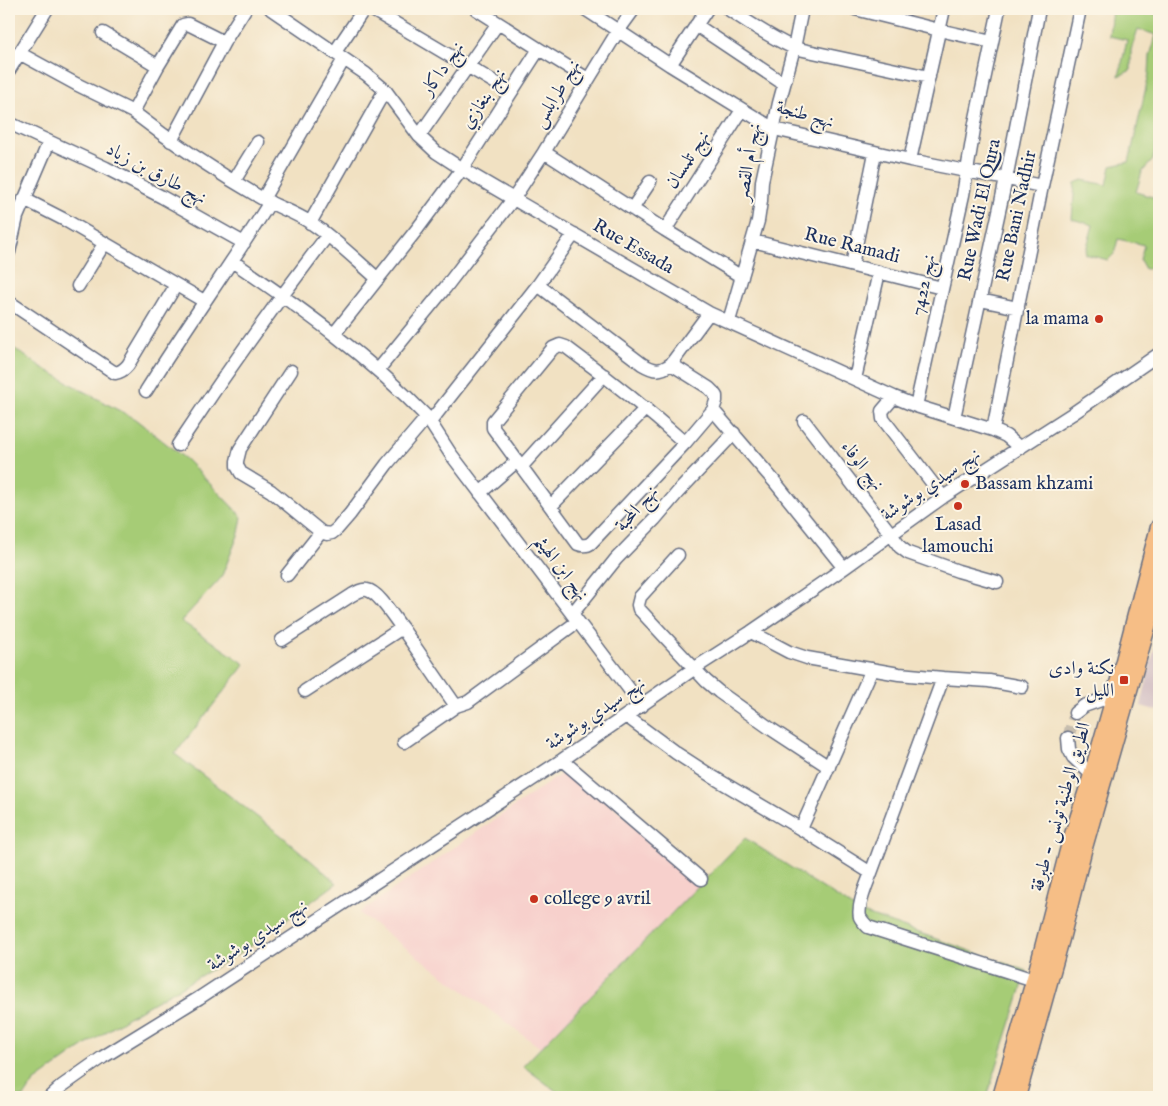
<svg xmlns="http://www.w3.org/2000/svg" width="1168" height="1106" font-family="'IM FELL English',Amiri,serif">
	<style>
		.built { fill: #f7d0cc }
		.industrial { fill: #d2bec3 }
		.green { fill: #a6cc76; stroke: #607e6a }
		.lines { fill: none; stroke-linecap: round; stroke-linejoin: round }
		.minor-tunnel { stroke: #c6bdae; stroke-width: 12; stroke-dasharray: 12 6; stroke-linecap: butt }
		.minor-casing { stroke: #666d81; stroke-width: 15 }
		.major-casing { stroke: #666d81; stroke-width: 19 }
		.minor { stroke: #fff; stroke-width: 12 }
		.major { stroke: #f6be86; stroke-width: 16 }
		.poi-dot { fill: #c8321e; stroke: #fcf5e5; stroke-width: 2 }
		.labels { text-anchor: middle; dominant-baseline: central; stroke-width: 4; stroke-linejoin: round; paint-order: stroke }
		.street-label { font-size: 19px; fill: #1b2f5e; stroke: #fcf5e5 }
		.poi-label { font-size: 19px; fill: #1b2f5e; stroke: #fcf5e5; text-anchor: end }
	</style>
	<rect width="100%" height="100%" fill="#fcf5e5"/>
	<filter id="ink" filterUnits="userSpaceOnUse"><feTurbulence type="fractalNoise" baseFrequency=".02" numOctaves="2"/><feDisplacementMap in="SourceGraphic" scale="10" xChannelSelector="R" yChannelSelector="G"/><feConvolveMatrix kernelMatrix="1 2 1 2 8 2 1 2 1" color-interpolation-filters="sRGB"/></filter>
	<filter id="wash" filterUnits="userSpaceOnUse"><feTurbulence type="fractalNoise" baseFrequency=".0096" numOctaves="4" result="noise"/><feDisplacementMap in="SourceGraphic" scale="20" xChannelSelector="R" yChannelSelector="G"/><feGaussianBlur stdDeviation="1.12" result="paint"/><feColorMatrix in="noise" values="0 0 0 0 0 0 0 0 0 0 0 0 0 0 0 0 0 1.4 0 .05"/><feComposite in="paint" operator="in"/></filter>
	<g filter="url(#wash)">
		<rect width="100%" height="100%" fill="#f1e1c2"/>
		<path class="built" d="M 570,768 L 702,885 L 542,1049 L 359,913 Z"/>
		<path class="industrial" d="M 1159,628 L 1159,711 L 1141,706 Z"/>
		<path class="green" d="M 1112,9 L 1133,9 L 1159,15 L 1159,139 L 1157,139 L 1153,160 L 1142,172 L 1136,192 L 1159,199 L 1159,268 L 1145,269 L 1140,260 L 1144,245 L 1118,239 L 1114,254 L 1108,260 L 1085,254 L 1093,225 L 1072,219 L 1075,183 L 1082,180 L 1107,185 L 1111,166 L 1129,162 L 1149,74 L 1150,56 L 1156,35 L 1138,29 L 1131,50 L 1131,70 L 1119,76 L 1127,40 L 1109,36 Z
			M 9,345 L 43,368 L 83,391 L 135,419 L 187,460 L 242,517 L 239,533 L 221,578 L 181,621 L 245,664 L 175,754 L 282,836 L 337,883 L 242,952 L 130,1016 L 77,1051 L 34,1082 L 24,1097 L 9,1097 Z
			M 745,838 L 860,912 L 1027,971 L 987,1097 L 564,1097 L 523,1066 Z"/>
	</g>
	<g filter="url(#ink)">
		<g class="lines">
			<path class="minor-tunnel" d="M 1068,738 L 1075,713"/>
			<g class="minor-casing">
				<path id="minor" d="M 271,9 L 366,74 L 385,90 L 419,136 L 436,152 L 462,169 L 709,313 L 894,397 L 916,406 L 993,430 L 1006,436 L 1020,448
					M 371,9 L 511,92
					M 476,9 L 539,49 L 588,79
					M 585,9 L 670,65 L 774,129 L 910,160 L 1042,186
					M 728,9 C 749,23 770,37 794,48 L 929,77
					M 855,9 L 939,30 L 992,42
					M 696,25 L 784,84
					M 103,33 L 158,66
					M 335,52 L 364,9
					M 19,53 L 76,84 L 133,112 L 158,66 L 183,25 L 188,24 L 224,42
					M 670,65 L 707,9
					M 9,70 L 47,9
					M 133,112 C 174,144 218,173 263,199 C 278,207 296,213 311,223 C 334,238 357,261 378,279
					M 9,123 L 106,168 L 162,197 L 244,243
					M 419,136 L 498,23
					M 171,141 L 224,42 L 245,9
					M 544,152 L 665,230 L 742,277
					M 910,160 L 944,9
					M 234,181 L 258,142
					M 24,199 L 65,220 L 204,301
					M 263,199 L 344,59
					M 632,209 L 650,182
					M 310,223 L 385,90
					M 665,230 L 742,110
					M 574,234 L 538,285 L 430,422 L 450,453 L 642,706
					M 753,241 L 942,288
					M 9,252 L 17,217 L 49,142
					M 232,261 C 301,308 368,356 427,417 L 430,422
					M 852,265 L 875,153
					M 538,285 L 642,364 C 654,371 660,372 671,364 L 709,313
					M 78,286 L 104,244
					M 980,300 L 1018,308
					M 9,302 L 115,373 C 121,372 124,370 128,365 L 176,285
					M 729,321 L 758,221 L 761,201 L 762,181 L 779,103 L 794,48 L 802,9
					M 334,334 L 418,228 L 462,169 L 539,49
					M 671,364 L 709,388 L 713,392 L 716,396 L 716,401 L 713,410 L 685,443 L 591,543 C 587,546 583,546 578,544 L 493,428 L 493,421 L 553,348 L 560,345 L 566,347 C 607,377 647,409 685,443
					M 378,370 L 445,288 L 514,198 L 544,152 L 618,31 L 634,9
					M 291,371 L 240,449 L 237,461 L 237,466 L 241,473 L 271,491 L 321,532
					M 855,379 L 879,272
					M 146,391 C 186,327 230,266 270,202
					M 894,397 L 882,411 L 883,419 L 943,497
					M 916,406 L 963,195 L 975,123 L 999,9
					M 713,410 L 774,481 L 844,568
					M 954,418 L 1006,179 L 1039,9
					M 804,421 L 891,534 L 900,547 L 908,553 L 958,571 L 997,582
					M 993,430 L 1042,186 L 1080,9
					M 178,445 C 225,374 275,304 327,236
					M 522,466 L 604,375
					M 480,493 L 517,461
					M 551,506 L 646,408
					M 678,555 L 640,597 L 638,605 L 639,609 L 706,681 L 719,692 L 771,729 L 829,767
					M 287,575 L 321,532 L 327,534 L 332,533 L 337,529 L 350,514 L 387,464 L 427,417
					M 572,614 L 616,559 L 655,519 L 678,492 L 734,433
					M 751,632 L 789,652 L 807,658 L 899,674 L 943,678 L 989,681 L 1022,687
					M 282,640 L 352,595 C 357,592 362,589 367,590 C 379,592 394,618 402,628
					M 943,678 L 871,873 C 867,884 857,905 860,917 C 862,921 865,924 868,927 L 1034,980
					M 305,691 L 402,628 L 456,706
					M 1075,713 L 1084,706 L 1115,695
					M 626,716 L 676,753 L 713,777 L 801,829 L 871,873
					M 1068,738 L 1069,749 L 1073,757 L 1092,775
					M 404,742 L 456,706 L 468,702 L 577,622
					M 562,760 L 701,879
					M 801,829 L 872,669
					M 50,1097 L 62,1086 L 103,1057 L 199,998 L 562,760 L 695,668 L 751,632 L 844,568 L 943,497 L 1072,414 L 1159,354"/>
			</g>
			<g class="major-casing">
				<path id="major" d="M 1001,1097 L 1037,971 L 1069,847 L 1092,775 L 1115,695 L 1159,527
					M 1017,1097 L 1061,939 L 1083,851 L 1159,585"/>
			</g>
			<use href="#minor" class="minor"/>
			<use href="#major" class="major"/>
		</g>
	</g>
	<g class="poi-dot">
		<circle cx="1099" cy="319" r="5"/>
		<circle cx="965" cy="484" r="5"/>
		<circle cx="958" cy="506" r="5"/>
		<rect x="1119" y="675" width="10" height="10" rx="2.5"/>
		<circle cx="534" cy="899" r="5"/>
	</g>
	<g class="labels">
		<g class="street-label">
			<text transform="translate(443 69) rotate(-55)">نهج داكار</text>
			<text transform="translate(557 94) rotate(-59)">نهج طرابلس</text>
			<text transform="translate(484 99) rotate(-57)">نهج بنغازي</text>
			<text transform="translate(805 115) rotate(16)">نهج طنجة</text>
			<text transform="translate(688 160) rotate(-57)">نهج تلمسان</text>
			<text transform="translate(749 162) rotate(-80)">نهج أم القصر</text>
			<text transform="translate(156 174) rotate(28)">نهج طارق بن زياد</text>
			<text transform="translate(980 210) rotate(-78)">Rue Wadi El Qura</text>
			<text transform="translate(1017 216) rotate(-78)">Rue Bani Nadhir</text>
			<text transform="translate(852 246) rotate(14)">Rue Ramadi</text>
			<text transform="translate(633 247) rotate(30)">Rue Essada</text>
			<text transform="translate(924 285) rotate(-78)">نهج 7422</text>
			<text transform="translate(862 466) rotate(52)">نهج الوفاء</text>
			<text transform="translate(931 485) rotate(-34)">نهج سيدي بوشوشة</text>
			<text transform="translate(637 509) rotate(-48)">نهج المحبة</text>
			<text transform="translate(561 568) rotate(53)">نهج ابن الهيثم</text>
			<text transform="translate(596 714) rotate(-34)">نهج سيدي بوشوشة</text>
			<text transform="translate(1061 807) rotate(-74)">الطريق الوطنية تونس - طبرقة</text>
			<text transform="translate(258 936) rotate(-33)">نهج سيدي بوشوشة</text>
		</g>
		<g class="poi-label">
			<text x="1089" y="319">la mama</text>
			<text x="975" y="484" text-anchor="start">Bassam khzami</text>
			<text x="958" y="525" text-anchor="middle">Lasad<tspan x="958" dy="22">lamouchi</tspan></text>
			<text x="1114" y="669">نكنة وادى<tspan x="1114" dy="22">الليل 1</tspan></text>
			<text x="544" y="899" text-anchor="start">college 9 avril</text>
		</g>
	</g>
	<rect width="1168" height="1106" fill="none" stroke="#fcf5e5" stroke-width="30"/>
</svg>
